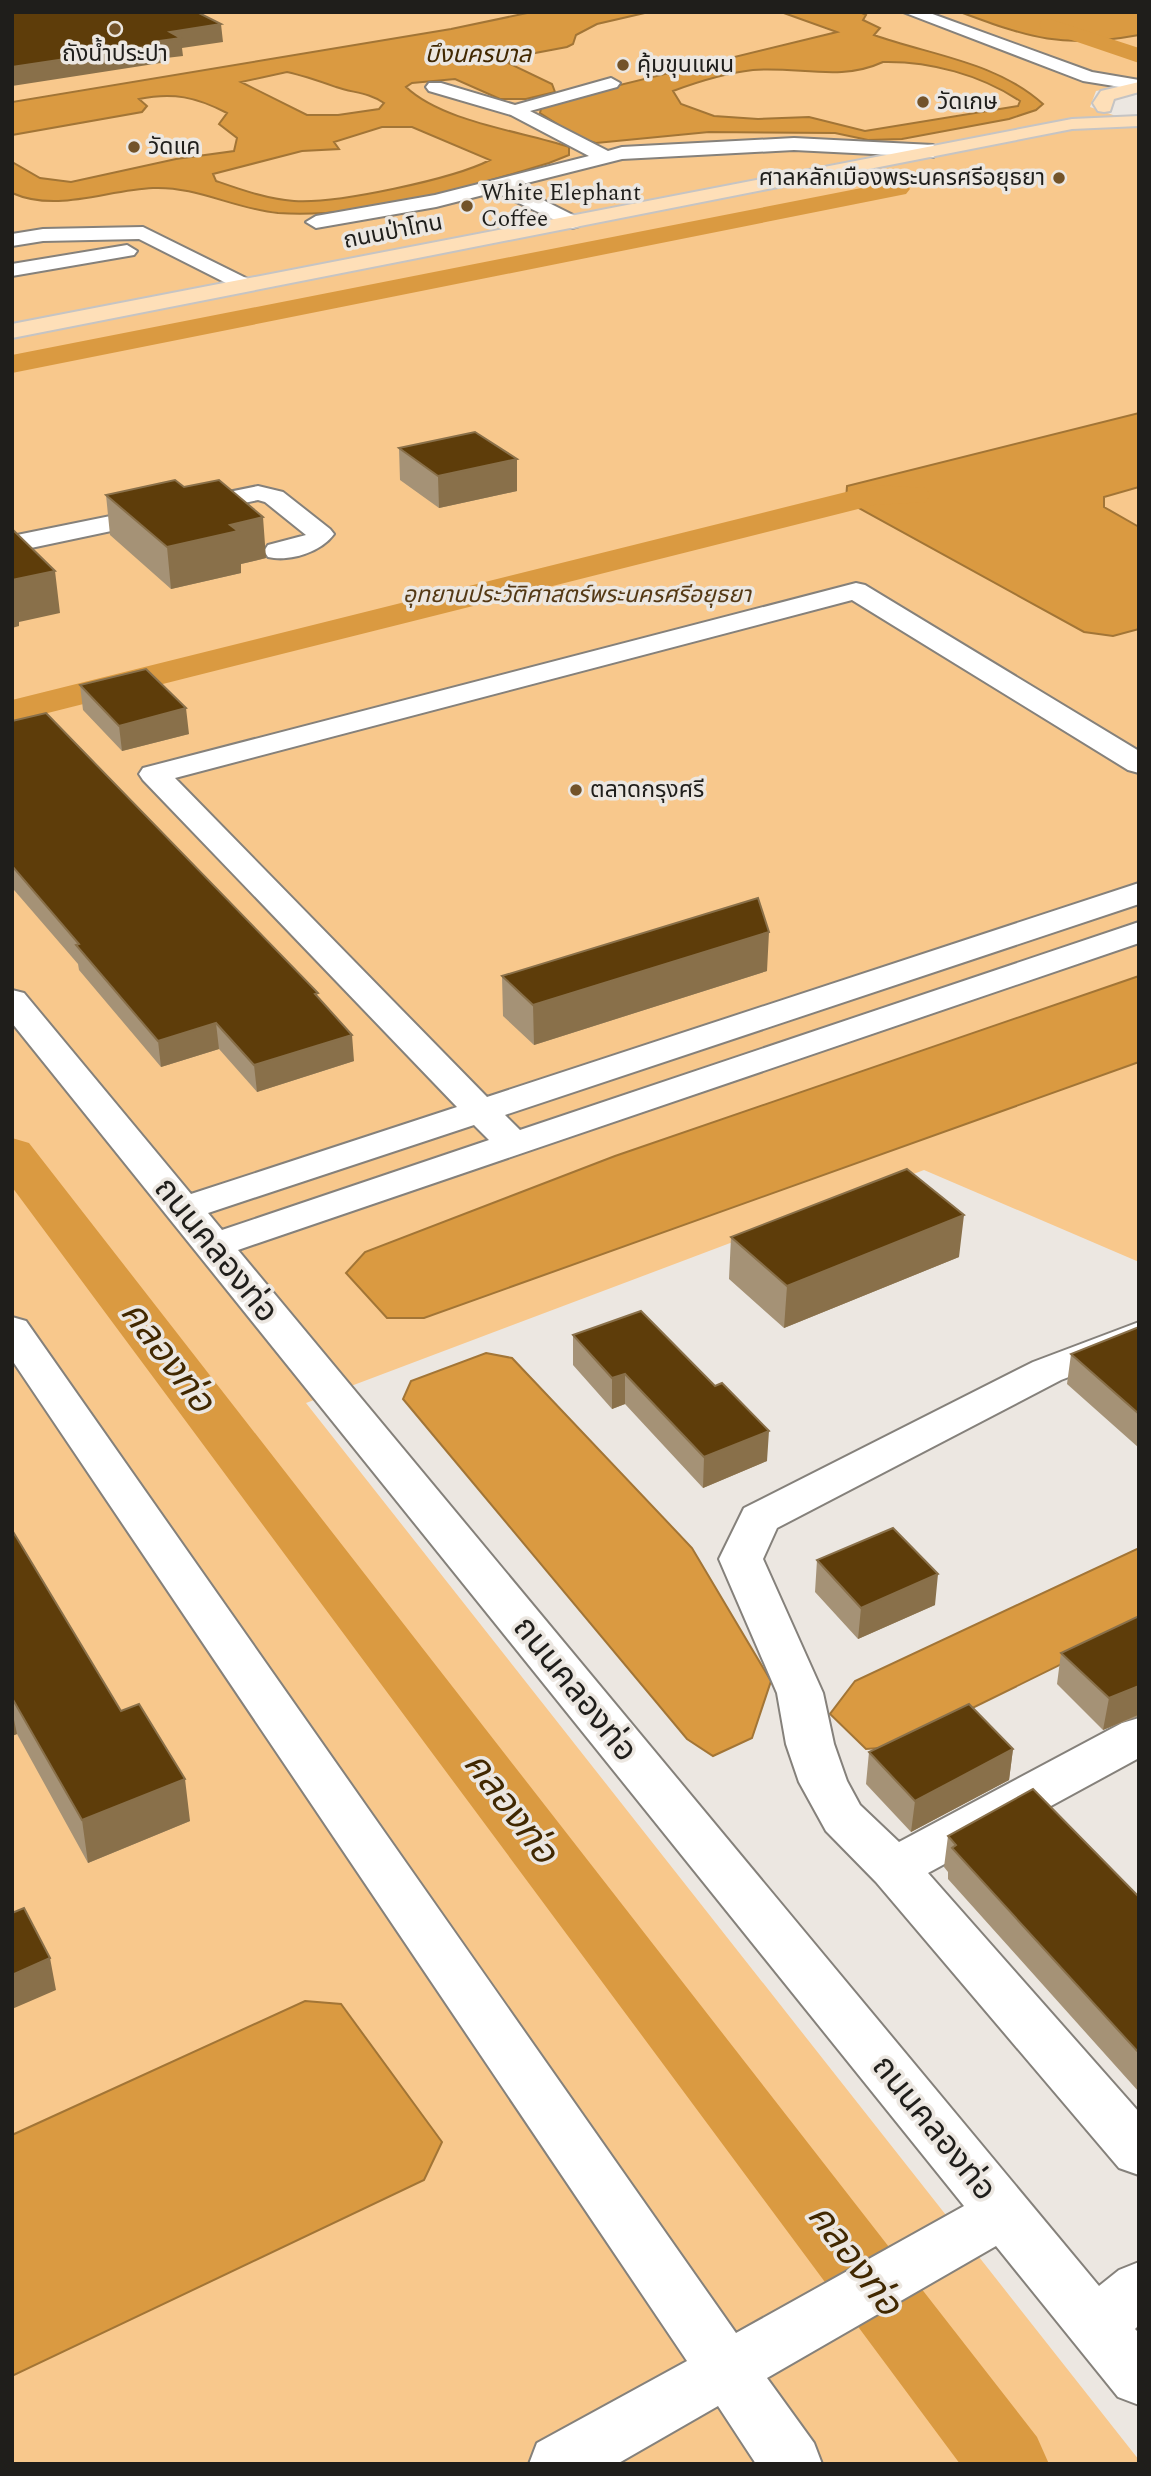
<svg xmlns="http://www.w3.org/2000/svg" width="1151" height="2476" font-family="Spectral,'Noto Sans Thai',serif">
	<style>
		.green { fill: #f8c88c }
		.water { fill: #da9a41; stroke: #a27536; stroke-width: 2; fill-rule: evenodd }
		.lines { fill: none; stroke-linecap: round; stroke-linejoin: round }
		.canal { fill: #da9a41; fill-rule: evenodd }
		.minor-casing { stroke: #85817b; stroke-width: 4 }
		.major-casing { stroke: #c5c4c4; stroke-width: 4 }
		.minor { fill: #fff; fill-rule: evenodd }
		.major { fill: #fedfb8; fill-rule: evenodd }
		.wall { fill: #a59276 }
		.shaded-wall { fill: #89704a }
		.building { fill: #5e3d0a; stroke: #89704a; stroke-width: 2 }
		.poi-dot { fill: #735329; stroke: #ece7e1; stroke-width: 2.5 }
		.labels { text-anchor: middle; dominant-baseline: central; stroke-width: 7; stroke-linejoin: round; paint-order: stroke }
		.far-poi-label { font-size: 23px; fill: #1f1e1b; stroke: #ece7e1; text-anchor: start }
		.far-street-label { font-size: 23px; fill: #1f1e1b; stroke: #ece7e1 }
		.far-park-label { font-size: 23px; font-style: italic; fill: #543915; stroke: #ece7e1 }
		.far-water-label { font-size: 24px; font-style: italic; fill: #412801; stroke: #ece7e1 }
		.near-street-label { font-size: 33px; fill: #1f1e1b; stroke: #ece7e1 }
		.near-water-label { font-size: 37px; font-style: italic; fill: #412801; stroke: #ece7e1 }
	</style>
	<rect width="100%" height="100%" fill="#ece7e1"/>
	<path class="green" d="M 12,12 L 1139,12 L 1139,83 L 1096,91 L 1090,107 L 1139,124 L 1139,1262 L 924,1170 L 306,1403 L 1139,2460 L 1139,2464 L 12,2464 Z"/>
	<path class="water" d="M 532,12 L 649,12 L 597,24 L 576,35 L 573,44 L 567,47 L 514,57 L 508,63 L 552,84 L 555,92 L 526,99 L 500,99 L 455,79 L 412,83 L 406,87 C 443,122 521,131 569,147 L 569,155 L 549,163 C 467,188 363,219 278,213 C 235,209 196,186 153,188 C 106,190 57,213 12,193 L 12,162 L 40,178 L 71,182 L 176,159 L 234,151 L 237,138 L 219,124 L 227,113 C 196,97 173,92 139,99 L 147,106 L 142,112 L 12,135 L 12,102 L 451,29 ZM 287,72 C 305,76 319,81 336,87 C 353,93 368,92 384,103 L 379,109 L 338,115 L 307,115 L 241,82 ZM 382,127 L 412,127 L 490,160 C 453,179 336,204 294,201 C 267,199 242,190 216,181 L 213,174 L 302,151 L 339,149 L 334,142 Z
		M 781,12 L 860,12 L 866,15 L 863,20 L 880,28 L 874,35 C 930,55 997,62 1043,104 L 1036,110 L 1009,119 L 902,139 L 868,140 L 835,133 L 709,132 L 596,143 L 579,138 L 540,113 L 542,104 L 837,32 ZM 883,62 C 930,61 981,75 1020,101 L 1018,106 L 865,131 L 809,117 L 758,119 L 714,116 L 681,104 L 673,91 C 697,82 727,73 753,70 C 798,66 840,82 883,62 Z
		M 960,12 L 1139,12 L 1139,35 C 1063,49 1030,38 960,12 Z
		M 1139,413 L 1139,487 L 1104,497 L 1104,507 L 1139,527 L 1139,629 L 1113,636 L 1084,632 L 846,501 L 847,486 Z
		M 1139,976 L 1139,1062 L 424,1318 L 387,1318 L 346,1273 L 365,1252 L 615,1156 Z
		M 486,1353 L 512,1358 L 692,1548 L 771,1681 L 752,1738 L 713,1756 L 687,1739 L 403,1399 L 411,1381 Z
		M 1139,1548 L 1139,1626 L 893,1747 L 866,1749 L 830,1714 L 855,1681 Z
		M 305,2001 L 341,2004 L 442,2142 L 424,2180 L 12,2376 L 12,2135 Z"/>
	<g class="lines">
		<path class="canal" d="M 1050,19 L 1139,48 L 1139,63 L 1042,30 L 1039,25 L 1042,20 Z
			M 897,181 L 906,184 L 910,189 L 906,194 L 12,373 L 12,355 Z
			M 874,485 L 926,488 L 930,495 L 926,502 L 874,505 L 12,722 L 12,700 Z
			M 12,1138 L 29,1143 L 1037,2437 L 1049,2464 L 960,2464 L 12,1187 Z"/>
		<g class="minor-casing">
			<path id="minor" d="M 903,12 L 927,12 L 1092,72 L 1139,80 L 1139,90 L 1083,81 Z
				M 611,78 L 620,83 L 617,87 L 530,111 L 608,151 L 622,147 L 794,138 L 933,145 L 942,151 L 933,157 L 794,150 L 622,159 L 515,186 L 579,218 L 582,222 L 579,226 L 572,228 L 495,192 L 436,207 L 316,228 L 306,222 L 316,216 L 435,195 L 589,156 L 511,115 L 429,91 L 426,87 L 429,83 L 441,83 L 515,105 Z
				M 143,227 L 252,281 L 256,285 L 245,291 L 238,289 L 139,239 L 43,241 L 12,246 L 12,234 L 43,229 Z
				M 127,245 L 137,251 L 134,255 L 12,276 L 12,264 Z
				M 258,486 L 283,492 L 330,529 L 334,534 C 321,552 290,562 268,557 L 264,551 L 268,545 L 306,535 L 265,502 L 258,500 L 12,552 L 12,536 Z
				M 856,583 L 865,585 L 1139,751 L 1139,773 L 1128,770 L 852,600 L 175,778 L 487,1097 L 1139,883 L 1139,904 L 505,1115 L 520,1130 L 1139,922 L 1139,943 L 238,1250 L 1099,2286 L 1119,2270 L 1139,2262 L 1139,2325 L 1135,2329 L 1139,2333 L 1139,2405 L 1118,2397 L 996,2246 L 767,2378 L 814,2443 L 822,2464 L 756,2464 L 718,2406 L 617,2464 L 529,2464 L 537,2443 L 687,2361 L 12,1360 L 12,1317 L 26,1321 L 736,2333 L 964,2206 L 12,1023 L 12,990 L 24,993 L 191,1194 L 457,1107 L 143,780 L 139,774 L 143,768 ZM 474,1125 L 489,1140 L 222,1230 L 208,1213 Z
				M 1139,1322 L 1139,1350 L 1061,1380 L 777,1528 L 763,1559 L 823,1693 L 834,1744 L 847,1781 L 860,1805 L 899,1842 L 1122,1723 L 1139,1718 L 1139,1758 L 928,1873 L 1139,2112 L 1139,2175 L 1119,2168 L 876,1882 L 826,1831 L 799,1782 L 786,1744 L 777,1693 L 719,1559 L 744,1508 L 1033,1362 Z"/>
		</g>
		<g class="major-casing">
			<path id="major" d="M 1139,82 L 1139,92 L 1114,99 L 1110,111 L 1104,112 L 1098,111 L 1093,103 L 1101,91 Z
				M 1139,116 L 1139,126 L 1072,129 L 12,338 L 12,324 L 1072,119 Z"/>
		</g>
		<use href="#minor" class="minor"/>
		<use href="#major" class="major"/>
	</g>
	<path class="wall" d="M 399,448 L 517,459 L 517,491 L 439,508 L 400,480 Z
		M 106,495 L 266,558 L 241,564 L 241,573 L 171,589 L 110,535 Z
		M 80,685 L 189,734 L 122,751 L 83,710 Z
		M 12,721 L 318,998 L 354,1061 L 257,1092 L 219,1049 L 161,1067 L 79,970 L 78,964 L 14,890 L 12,890 Z
		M 767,971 L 534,1045 L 503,1016 L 502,976 Z
		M 731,1237 L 959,1257 L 784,1328 L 729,1279 Z
		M 1139,1327 L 1139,1448 L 1067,1384 L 1071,1354 Z
		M 573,1335 L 767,1461 L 703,1488 L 625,1404 L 612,1409 L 573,1365 Z
		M 12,1530 L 121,1711 L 190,1821 L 88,1863 L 17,1734 L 12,1736 Z
		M 817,1560 L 935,1605 L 858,1639 L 815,1592 Z
		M 1139,1616 L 1139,1716 L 1103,1730 L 1057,1684 L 1061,1653 Z
		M 1013,1749 L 1009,1780 L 911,1832 L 866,1784 L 869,1752 Z
		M 948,1836 L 1139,1897 L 1139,2092 L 948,1879 L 948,1872 L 944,1867 Z"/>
	<path class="shaded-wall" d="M 221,24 L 223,42 L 182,48 L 183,56 L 166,58 L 167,62 L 12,86 L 12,67 L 159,41 L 170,32 Z
		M 517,459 L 517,491 L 439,508 L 438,476 Z
		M 263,517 L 266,558 L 241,564 L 241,573 L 171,589 L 167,547 L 230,525 Z
		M 55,571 L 60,613 L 19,622 L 19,626 L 12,628 L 12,580 Z
		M 186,708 L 189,734 L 122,751 L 119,726 Z
		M 12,875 L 14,890 L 12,890 Z
		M 769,932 L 767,971 L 534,1045 L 533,1005 Z
		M 216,1023 L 219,1049 L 161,1067 L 158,1041 Z
		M 352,1035 L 354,1061 L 257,1092 L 254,1065 Z
		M 964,1215 L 959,1257 L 784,1328 L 787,1286 Z
		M 625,1374 L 625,1404 L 612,1409 L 612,1378 Z
		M 769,1431 L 767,1461 L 703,1488 L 704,1457 Z
		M 938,1574 L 935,1605 L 858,1639 L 861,1608 Z
		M 1139,1686 L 1138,1715 L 1103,1730 L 1109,1698 Z
		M 12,1710 L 17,1734 L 12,1736 Z
		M 1013,1749 L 1009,1780 L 911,1832 L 915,1801 Z
		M 185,1779 L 190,1821 L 88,1863 L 82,1820 Z
		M 50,1958 L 56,1990 L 12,2009 L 12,1975 Z"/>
	<path class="building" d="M 12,12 L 197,12 L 221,24 L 170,32 L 181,38 L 159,41 L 165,44 L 12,67 Z
		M 475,432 L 517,459 L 438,476 L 399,448 Z
		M 175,480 L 184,487 L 219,480 L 263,517 L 230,525 L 238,531 L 167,547 L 106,495 Z
		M 12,529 L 55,571 L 12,580 Z
		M 146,669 L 186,708 L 119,726 L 80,685 Z
		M 46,713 L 318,993 L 315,994 L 352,1035 L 254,1065 L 216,1023 L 158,1041 L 76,945 L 79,944 L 12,866 L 12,721 Z
		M 758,898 L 769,932 L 533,1005 L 502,976 Z
		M 907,1169 L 964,1215 L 787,1286 L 731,1237 Z
		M 641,1311 L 715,1386 L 722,1383 L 769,1431 L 704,1457 L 625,1374 L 612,1378 L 573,1335 Z
		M 1139,1327 L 1139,1414 L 1071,1354 Z
		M 893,1528 L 938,1574 L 861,1608 L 817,1560 Z
		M 12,1530 L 121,1711 L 139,1704 L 185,1779 L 82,1820 L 12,1698 Z
		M 1139,1616 L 1139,1686 L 1109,1698 L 1061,1653 Z
		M 969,1704 L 1013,1749 L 915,1801 L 869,1752 Z
		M 1033,1789 L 1139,1897 L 1139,2053 L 952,1848 L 956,1845 L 948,1836 Z
		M 24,1908 L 50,1958 L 12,1975 L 12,1913 Z"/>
	<g class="poi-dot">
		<circle cx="115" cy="29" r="7"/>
		<circle cx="623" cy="65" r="7"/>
		<circle cx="923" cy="102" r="7"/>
		<circle cx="134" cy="147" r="7"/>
		<circle cx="1059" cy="178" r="7"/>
		<circle cx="467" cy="206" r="7"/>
		<circle cx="576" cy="790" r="7"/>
	</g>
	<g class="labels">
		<g class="far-poi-label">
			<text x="115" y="54" text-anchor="middle">ถังน้ำประปา</text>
			<text x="637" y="65">คุ้มขุนแผน</text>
			<text x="937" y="102">วัดเกษ</text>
			<text x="148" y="147">วัดแค</text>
			<text x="1045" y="178" text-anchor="end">ศาลหลักเมืองพระนครศรีอยุธยา</text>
			<text x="481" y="193">White Elephant<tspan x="481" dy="26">Coffee</tspan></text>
			<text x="590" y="790">ตลาดกรุงศรี</text>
		</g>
		<g class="far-street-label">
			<text transform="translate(393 232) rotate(-11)">ถนนป่าโทน</text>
		</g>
		<g class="far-park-label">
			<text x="577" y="595">อุทยานประวัติศาสตร์พระนครศรีอยุธยา</text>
		</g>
		<g class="far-water-label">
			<text x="478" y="55">บึงนครบาล</text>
		</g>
		<g class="near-street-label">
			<text transform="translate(216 1250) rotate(51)">ถนนคลองท่อ</text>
			<text transform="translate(575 1689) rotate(51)">ถนนคลองท่อ</text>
			<text transform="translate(934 2128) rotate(51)">ถนนคลองท่อ</text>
		</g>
		<g class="near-water-label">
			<text transform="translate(167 1357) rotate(53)">คลองท่อ</text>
			<text transform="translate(510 1808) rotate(53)">คลองท่อ</text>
			<text transform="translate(854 2260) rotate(53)">คลองท่อ</text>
		</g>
	</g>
	<rect width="1151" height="2476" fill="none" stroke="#1f1e1b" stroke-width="28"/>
</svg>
